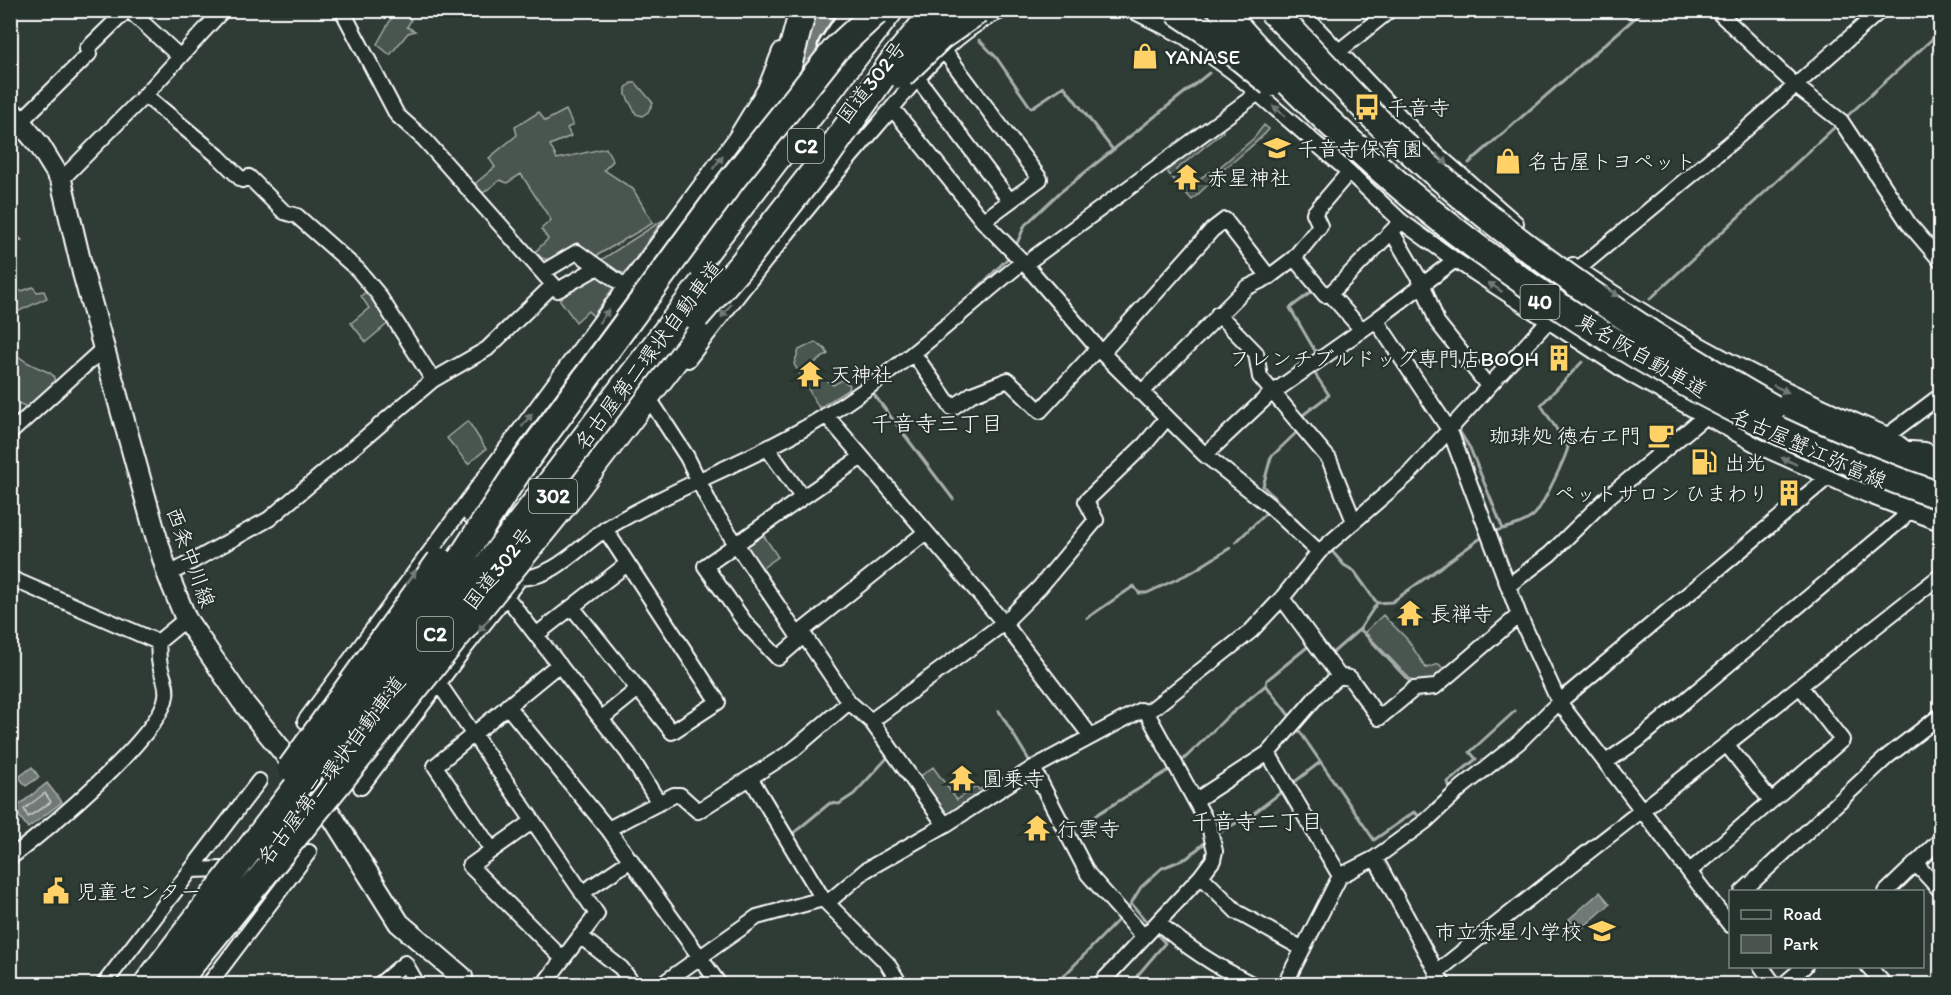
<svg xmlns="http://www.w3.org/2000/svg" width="1951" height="995" font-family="Itim,'Klee One',sans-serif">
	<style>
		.green { fill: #4a544f; stroke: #a4aaa7; stroke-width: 1.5 }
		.water { fill: #707975; stroke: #a9afac; stroke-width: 1.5 }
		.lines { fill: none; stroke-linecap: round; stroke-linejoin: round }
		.shore { stroke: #c6c9c8; stroke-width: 1.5 }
		.stream { stroke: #a9afac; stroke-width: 3 }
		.minor-casing { stroke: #fff; stroke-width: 18 }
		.secondary-casing { stroke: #fff; stroke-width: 24 }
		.primary-casing { stroke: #fff; stroke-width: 26 }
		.trunk-casing { stroke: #fff; stroke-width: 27 }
		.motorway-casing { stroke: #fff; stroke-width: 30 }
		.minor { stroke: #26332d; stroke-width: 14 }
		.secondary { stroke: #26332d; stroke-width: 20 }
		.primary { stroke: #26332d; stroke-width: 21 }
		.trunk { stroke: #26332d; stroke-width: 22 }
		.motorway { stroke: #26332d; stroke-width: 26 }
		.motorway-bridge-casing { stroke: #fff; stroke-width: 30; stroke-linecap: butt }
		.motorway-bridge { stroke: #26332d; stroke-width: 26 }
		.oneway { fill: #727a76 }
		.labels { text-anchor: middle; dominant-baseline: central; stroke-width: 4.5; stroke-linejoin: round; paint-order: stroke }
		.shield { fill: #26332d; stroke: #bec2c0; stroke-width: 1.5 }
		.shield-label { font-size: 20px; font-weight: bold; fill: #fff }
		.poi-label { font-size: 21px; fill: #fff; stroke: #26332d; text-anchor: start }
		.street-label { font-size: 21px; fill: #fff; stroke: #26332d }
		.neighbourhood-label { font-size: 22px; fill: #fff; stroke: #26332d }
	</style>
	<rect width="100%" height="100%" fill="#2f3b35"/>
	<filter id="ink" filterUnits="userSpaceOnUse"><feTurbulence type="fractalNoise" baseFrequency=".0167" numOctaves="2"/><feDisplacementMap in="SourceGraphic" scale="12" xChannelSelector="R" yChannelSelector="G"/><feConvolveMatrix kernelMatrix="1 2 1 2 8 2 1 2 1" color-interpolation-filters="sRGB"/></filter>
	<g filter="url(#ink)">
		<path class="green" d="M 396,10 L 411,20 L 407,27 L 415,31 L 408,33 L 390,55 L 377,44 Z
			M 631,83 L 636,83 L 653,103 L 648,112 L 642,116 L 636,114 L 626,95 L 626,88 Z
			M 566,110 L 573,125 L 567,128 L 571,136 L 550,145 L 557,159 L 606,148 L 613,161 L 604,170 L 633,189 L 653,223 L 596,256 L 577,243 L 549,260 L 542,258 L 535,252 L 548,239 L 541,229 L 551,220 L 521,174 L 507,183 L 500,180 L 479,196 L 471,187 L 495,167 L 489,158 L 517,135 L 515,127 L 539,112 L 545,121 Z
			M 1264,125 L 1269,129 C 1266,134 1225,170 1220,171 L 1221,166 L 1253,139 Z
			M 1223,129 L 1223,132 L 1176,170 L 1187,186 C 1198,185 1203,172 1213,171 L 1215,175 L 1210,183 L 1192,200 L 1168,173 L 1167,167 Z
			M 663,220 L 625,273 L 617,272 L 601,260 Z
			M 601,273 L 612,281 L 613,288 L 593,316 L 588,311 L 576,322 L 557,296 Z
			M 33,287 L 37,292 L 44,291 L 47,298 L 19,311 L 12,319 C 13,332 18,341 17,355 C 41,378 79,364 32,409 L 11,400 L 10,290 L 22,291 Z
			M 370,288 L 392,320 L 366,342 L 351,323 L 369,308 L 361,296 Z
			M 815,342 L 825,349 L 828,354 L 808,367 L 804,374 L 807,378 L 824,378 L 833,385 L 842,380 L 850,385 L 849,389 L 819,408 L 794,364 L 799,350 Z
			M 468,421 L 486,449 L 468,464 L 447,438 Z
			M 760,530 L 778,557 L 758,571 L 740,544 Z
			M 1383,615 L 1407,639 L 1426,668 L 1439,664 L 1446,672 L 1431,685 L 1416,685 L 1365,632 Z
			M 933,767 L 957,800 L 976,786 L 979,790 L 986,786 L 989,790 L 946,820 L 918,778 Z"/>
		<path class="water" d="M 804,11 L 842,11 L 806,66 L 794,61 Z
			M 32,767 L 39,777 L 26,786 L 19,777 Z
			M 47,783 L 62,802 L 28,828 L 14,809 Z
			M 1600,892 L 1610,904 L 1579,931 L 1569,919 Z"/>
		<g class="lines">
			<path class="shore" d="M 45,793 L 51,802 L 28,817 L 24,809 Z"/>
			<path class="stream" d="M 1625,10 L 1632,20
				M 979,40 L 996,57 L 1031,108 L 1064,86 L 1113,150
				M 1845,118 L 1940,32
				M 1469,163 L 1644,10
				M 10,230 L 21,240
				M 1015,248 L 1025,225 L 1058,194 L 1209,73
				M 1314,290 L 1290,308 L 1318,356
				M 973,293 L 1010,256
				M 1650,299 L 1837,125
				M 872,392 L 953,499
				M 1299,418 L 1329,395 L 1313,371
				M 1458,429 L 1470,448 L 1503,529
				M 1298,431 L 1271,457 L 1263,486 L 1319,543
				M 1492,532 C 1505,528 1526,524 1535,514 C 1543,505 1566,457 1568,447 L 1541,405 L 1582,362
				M 1236,542 L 1269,510
				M 1330,549 L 1344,565 L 1354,571 L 1377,603
				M 18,589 L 70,612
				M 1087,618 L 1134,586 L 1139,593 L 1147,593 L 1192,572 L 1230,548
				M 1360,629 L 1413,685
				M 1330,655 L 1360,629 L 1377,603 L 1392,602 L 1485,535
				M 999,711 L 1029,760
				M 1291,718 L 1266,685 L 1267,680 L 1311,644
				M 1296,726 L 1374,840 L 1414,812 L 1419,816 L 1450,789 L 1448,782 L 1476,759 L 1470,752 L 1515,711
				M 1180,763 L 1226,718 L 1266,685
				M 1292,784 L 1319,763
				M 1096,815 L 1171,769
				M 1215,835 L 1254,813 L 1284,790
				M 790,836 L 830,803 L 839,804 L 854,794 L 889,756
				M 1131,903 L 1149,925
				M 1127,910 L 1141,887 L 1162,868 L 1187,858 L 1208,840
				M 1056,984 L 1121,917
				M 1142,984 L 1137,976 L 1165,943 L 1155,932"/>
			<g class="minor-casing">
				<path id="minor" d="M 129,10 L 180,57
					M 342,10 L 397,115 L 424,139 L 558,290 L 598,267 L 626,287
					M 1131,10 L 1185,37 L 1233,72 L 1349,172 L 1401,221 L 1455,260 L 1629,374 L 1760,447 L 1867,495 L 1940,523
					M 1300,10 L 1430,148 L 1516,223
					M 1716,10 L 1797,87 L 1841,121 L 1909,224 L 1940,260
					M 945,52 L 1040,179 L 983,221
					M 1333,56 L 1390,10
					M 918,79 L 1010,201
					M 145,95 L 218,156 L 242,180 L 249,177 L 284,212 L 297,216 L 358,270 L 378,294 L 433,380 L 269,519 L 168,575
					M 892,108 L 983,221 L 1025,264 L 1102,353 L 1205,455 L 1270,506 L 1319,552
					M 20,122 L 89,54 L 87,49 L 127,10
					M 61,180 L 145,95 L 223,10
					M 1392,232 L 1423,285 L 1437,322 L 1488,386
					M 1294,258 L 1325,295 L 1330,294 L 1398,225
					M 1573,265 C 1671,335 1777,388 1888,435 L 1905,448
					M 543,272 L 577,252 L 598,267
					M 1330,294 L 1362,330
					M 1218,314 L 1256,353 L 1260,377 L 1329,459 L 1353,519
					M 1376,320 L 1450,431 L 1519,615 L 1559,702 L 1730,925
					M 1102,353 L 1212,230 L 1225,220 L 1269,277
					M 914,354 L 952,408 L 972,394 L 1008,380 L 1040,411 L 1098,348
					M 688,360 C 749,280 811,202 877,126 C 913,84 951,31 1004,10
					M 433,380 L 487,349 L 553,285
					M 1141,393 L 1246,288 L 1269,277 L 1294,258 L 1320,226 L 1314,213 L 1349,172
					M 654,406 L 687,457 L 712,508 L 800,639 L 778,658 L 746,624 L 705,566 C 757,530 809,492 862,457
					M 826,415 L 1004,623 L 1090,735
					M 10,433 L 105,347
					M 1888,435 L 1940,396
					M 1897,448 L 1925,450 L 1940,456
					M 768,449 L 802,497
					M 1205,455 L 1268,396 L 1376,320 L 1455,260
					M 605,529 L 718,702 L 672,732 L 638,689 L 601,719 L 628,753 L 659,803
					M 10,578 L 158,642
					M 519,578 C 557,578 581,543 612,525 C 681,484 758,458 827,415 C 897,372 956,316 1020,264 L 1025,264 L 1258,93
					M 1508,586 L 1550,554 L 1608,497 L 1703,418
					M 506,596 L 601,719
					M 1282,598 L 1339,676 L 1350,678 L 1379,718 L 1414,689 L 1435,687 L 1519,615
					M 572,607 L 638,689
					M 536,635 L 627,564
					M 797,635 L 926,532
					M 800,639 L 806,638 L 849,702
					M 158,642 L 186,619
					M 443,659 L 462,652 L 521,577
					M 439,684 L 533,821 L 470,866 L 563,959
					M 1800,686 L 1940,576
					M 507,706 L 608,829 L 719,984
					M 1147,713 L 1251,631 L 1282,598 L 1319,552 L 1409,474 L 1548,321 L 1578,269 L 1735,139 L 1881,10
					M 305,721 L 734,140 L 765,89 L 780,51
					M 871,721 L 945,825
					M 1727,745 L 1771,801
					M 1268,753 L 1318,695 L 1339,676
					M 1606,762 L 1638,740 L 1901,520 L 1907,511
					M 1033,768 L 1088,874 L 1143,936
					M 751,779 L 823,899 L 887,963 L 898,981 L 896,984
					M 361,787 L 462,652
					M 1196,800 L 1268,753 L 1340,876
					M 533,821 L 597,914 L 544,984
					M 608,829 L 674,795 L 680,795 L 698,811 L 792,751 L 849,702 L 871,721 L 1004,623 L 1039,588 L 1096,520 L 1086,501 L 1145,444 L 1166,419
					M 492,850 L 435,766 L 559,664
					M 10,858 C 44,832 161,736 166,696 C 168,685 162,676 160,665 C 158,658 159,650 158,642
					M 1375,858 L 1443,984
					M 1915,863 L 1940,890
					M 191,870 L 223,869
					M 1201,876 L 1237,912 L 1303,949
					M 1742,892 L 1888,756 L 1940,716
					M 1886,892 L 1940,840
					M 582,893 L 631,860
					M 827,903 L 866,870 L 945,825 L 1033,768 L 1141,710 L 1147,713 L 1209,826 L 1215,851 L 1213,860 L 1201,876 L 1100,984
					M 1159,923 C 1188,949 1217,967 1252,984
					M 580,936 L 621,968 L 633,984
					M 1761,966 L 1774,984
					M 1868,966 L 1884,984
					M 1437,972 C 1556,875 1679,783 1800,686 L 1842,740 L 1690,871
					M 104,984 L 259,781
					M 209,984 L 309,852
					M 380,984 L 405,963 L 417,984
					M 662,984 L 757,917 L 823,899
					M 1285,984 L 1340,876 L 1375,858 L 1426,821 L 1461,788 L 1519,742 L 1559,702 L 1827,478
					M 1784,984 L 1805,966"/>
			</g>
			<g class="secondary-casing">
				<path id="secondary" d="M 10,110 L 40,146 L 61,180 L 83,273 L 154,529 L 168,575 L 186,619 L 242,701 L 321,799 L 399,923 L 462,977 L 455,984"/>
			</g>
			<g class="primary-casing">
				<path id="primary" d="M 1760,395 L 1867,442 L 1940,470"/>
			</g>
			<g class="trunk-casing">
				<path id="trunk" d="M 830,46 L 854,10"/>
			</g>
			<g class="motorway-casing">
				<path id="motorway" d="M 752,144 L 786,73 L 803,10
					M 1862,479 L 1940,510
					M 567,500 L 681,351 L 713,299
					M 475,512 L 502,477
					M 490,534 L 890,10"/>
			</g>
			<use href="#minor" class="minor"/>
			<use href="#secondary" class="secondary"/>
			<use href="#primary" class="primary"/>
			<use href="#trunk" class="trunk"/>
			<use href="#motorway" class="motorway"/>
			<g class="motorway-bridge-casing">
				<path id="motorway-bridge" d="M 1175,10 L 1208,32 L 1271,83
					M 1222,10 C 1414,230 1665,401 1940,496
					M 1271,10 C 1315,52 1353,100 1398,140 C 1511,244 1640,332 1773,408
					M 901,75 L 940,37 L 979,10
					M 696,317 L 743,263 L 828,154 L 891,64 L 936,10
					M 398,683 L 703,283
					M 291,768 L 440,561
					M 147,984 L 404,646 L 522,465 L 731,181 L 836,49 L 876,12
					M 175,984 L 567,500"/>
			</g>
			<use href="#motorway-bridge" class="motorway-bridge"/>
		</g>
		<defs><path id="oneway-solid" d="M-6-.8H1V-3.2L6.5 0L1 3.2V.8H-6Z" transform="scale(1.5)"/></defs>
		<g class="oneway">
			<use href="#oneway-solid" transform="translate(1279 111) rotate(-139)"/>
			<use href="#oneway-solid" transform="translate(1442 159) rotate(44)"/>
			<use href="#oneway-solid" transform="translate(718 162) rotate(-53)"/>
			<use href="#oneway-solid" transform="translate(1495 287) rotate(-147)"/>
			<use href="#oneway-solid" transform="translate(1612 292) rotate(34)"/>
			<use href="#oneway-solid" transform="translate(726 311) rotate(127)"/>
			<use href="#oneway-solid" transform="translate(604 316) rotate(-53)"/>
			<use href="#oneway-solid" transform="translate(1781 389) rotate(25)"/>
			<use href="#oneway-solid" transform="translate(527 420) rotate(-53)"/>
			<use href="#oneway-solid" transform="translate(1789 461) rotate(-155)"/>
			<use href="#oneway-solid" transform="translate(411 577) rotate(-54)"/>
			<use href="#oneway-solid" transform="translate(484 625) rotate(128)"/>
		</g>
	</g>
	<defs>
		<g id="shop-bare" transform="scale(2.07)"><path d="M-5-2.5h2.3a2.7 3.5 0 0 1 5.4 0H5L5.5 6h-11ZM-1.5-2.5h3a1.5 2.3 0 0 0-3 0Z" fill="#ffd166" stroke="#26332d" stroke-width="2.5" paint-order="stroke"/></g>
		<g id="bus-bare" transform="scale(2.07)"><path d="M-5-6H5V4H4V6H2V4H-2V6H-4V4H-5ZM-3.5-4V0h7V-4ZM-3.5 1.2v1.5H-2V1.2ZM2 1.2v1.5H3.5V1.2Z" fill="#ffd166" stroke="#26332d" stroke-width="2.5" paint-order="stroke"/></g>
		<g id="school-bare" transform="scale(2.07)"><path d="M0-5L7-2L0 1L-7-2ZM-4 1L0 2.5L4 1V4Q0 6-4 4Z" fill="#ffd166" stroke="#26332d" stroke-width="2.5" paint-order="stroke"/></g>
		<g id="temple-bare" transform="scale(2.07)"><path d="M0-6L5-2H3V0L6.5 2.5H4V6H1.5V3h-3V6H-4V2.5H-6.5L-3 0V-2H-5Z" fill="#ffd166" stroke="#26332d" stroke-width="2.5" paint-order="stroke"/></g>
		<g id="building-bare" transform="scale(2.07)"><path d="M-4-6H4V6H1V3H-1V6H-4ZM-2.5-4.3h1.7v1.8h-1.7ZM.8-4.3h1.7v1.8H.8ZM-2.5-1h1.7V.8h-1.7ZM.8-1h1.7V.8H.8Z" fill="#ffd166" stroke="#26332d" stroke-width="2.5" paint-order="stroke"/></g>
		<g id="cafe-bare" transform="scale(2.07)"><path d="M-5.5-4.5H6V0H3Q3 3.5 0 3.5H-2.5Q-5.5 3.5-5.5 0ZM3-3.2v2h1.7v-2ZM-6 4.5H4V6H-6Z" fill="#ffd166" stroke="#26332d" stroke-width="2.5" paint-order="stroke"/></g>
		<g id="fuel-bare" transform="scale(2.07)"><path d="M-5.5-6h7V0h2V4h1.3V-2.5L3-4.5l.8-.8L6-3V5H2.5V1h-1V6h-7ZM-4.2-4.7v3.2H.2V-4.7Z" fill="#ffd166" stroke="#26332d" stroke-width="2.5" paint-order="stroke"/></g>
		<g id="civic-bare" transform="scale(2.07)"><path d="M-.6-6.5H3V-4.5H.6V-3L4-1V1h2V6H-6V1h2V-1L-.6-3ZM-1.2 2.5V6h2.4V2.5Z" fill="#ffd166" stroke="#26332d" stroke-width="2.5" paint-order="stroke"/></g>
	</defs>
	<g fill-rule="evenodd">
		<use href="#shop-bare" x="1145" y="56"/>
		<use href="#bus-bare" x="1367" y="107"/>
		<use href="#school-bare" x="1277" y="148"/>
		<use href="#shop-bare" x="1508" y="161"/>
		<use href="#temple-bare" x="1187" y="177"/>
		<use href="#building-bare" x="1559" y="358"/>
		<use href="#temple-bare" x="810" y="374"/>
		<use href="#cafe-bare" x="1661" y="435"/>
		<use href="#fuel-bare" x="1704" y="462"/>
		<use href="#building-bare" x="1789" y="493"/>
		<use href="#temple-bare" x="1410" y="613"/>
		<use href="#temple-bare" x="962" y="778"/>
		<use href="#temple-bare" x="1037" y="828"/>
		<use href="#civic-bare" x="56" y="891"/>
		<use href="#school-bare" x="1602" y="931"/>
	</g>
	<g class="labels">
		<g class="shield">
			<rect x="788" y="129" width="36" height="34" rx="4.5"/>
			<rect x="1520.5" y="285" width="39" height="34" rx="4.5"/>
			<rect x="529" y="479" width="48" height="34" rx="4.5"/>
			<rect x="417" y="617" width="36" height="34" rx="4.5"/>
		</g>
		<g class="shield-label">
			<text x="806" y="146">C2</text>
			<text x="1540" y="302">40</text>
			<text x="553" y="496">302</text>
			<text x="435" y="634">C2</text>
		</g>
		<g class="poi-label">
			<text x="1165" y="56">YANASE</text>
			<text x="1387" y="107">千音寺</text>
			<text x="1297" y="148">千音寺保育園</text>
			<text x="1528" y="161">名古屋トヨペット</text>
			<text x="1207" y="177">赤星神社</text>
			<text x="1539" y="358" text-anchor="end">フレンチブルドッグ専門店BOOH</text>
			<text x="830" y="374">天神社</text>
			<text x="1641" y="435" text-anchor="end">珈琲処 徳右ヱ門</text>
			<text x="1724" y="462">出光</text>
			<text x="1769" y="493" text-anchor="end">ペットサロン ひまわり</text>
			<text x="1430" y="613">長禅寺</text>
			<text x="982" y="778">圓乗寺</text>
			<text x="1057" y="828">行雲寺</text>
			<text x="76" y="891">児童センター</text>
			<text x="1582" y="931" text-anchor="end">市立赤星小学校</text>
		</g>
		<g class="street-label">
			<text transform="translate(871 82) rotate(-52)">国道302号</text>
			<text transform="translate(648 355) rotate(-53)">名古屋第二環状自動車道</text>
			<text transform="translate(1642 355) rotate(30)">東名阪自動車道</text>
			<text transform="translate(1809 448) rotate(24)">名古屋蟹江弥富線</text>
			<text transform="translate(191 557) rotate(70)">西条中川線</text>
			<text transform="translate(498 568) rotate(-52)">国道302号</text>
			<text transform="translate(331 770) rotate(-53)">名古屋第二環状自動車道</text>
		</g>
		<g class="neighbourhood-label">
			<text x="937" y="423">千音寺三丁目</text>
			<text x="1257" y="821">千音寺二丁目</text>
		</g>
	</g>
	<rect width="1951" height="995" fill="none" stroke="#26332d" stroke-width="36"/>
	<rect x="18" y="18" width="1915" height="959" fill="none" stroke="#fff" stroke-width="2" filter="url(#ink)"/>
	<rect x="1729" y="890" width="195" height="78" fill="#26332d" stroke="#7d8581" stroke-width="1.5"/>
	<rect x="1741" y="910" width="30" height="9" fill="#26332d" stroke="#7d8581" stroke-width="1.5"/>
	<text x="1783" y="920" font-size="18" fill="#ffffff">Road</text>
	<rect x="1741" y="935" width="30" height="18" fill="#4a544f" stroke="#7d8581" stroke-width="1.5"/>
	<text x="1783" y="950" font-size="18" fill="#ffffff">Park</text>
</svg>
